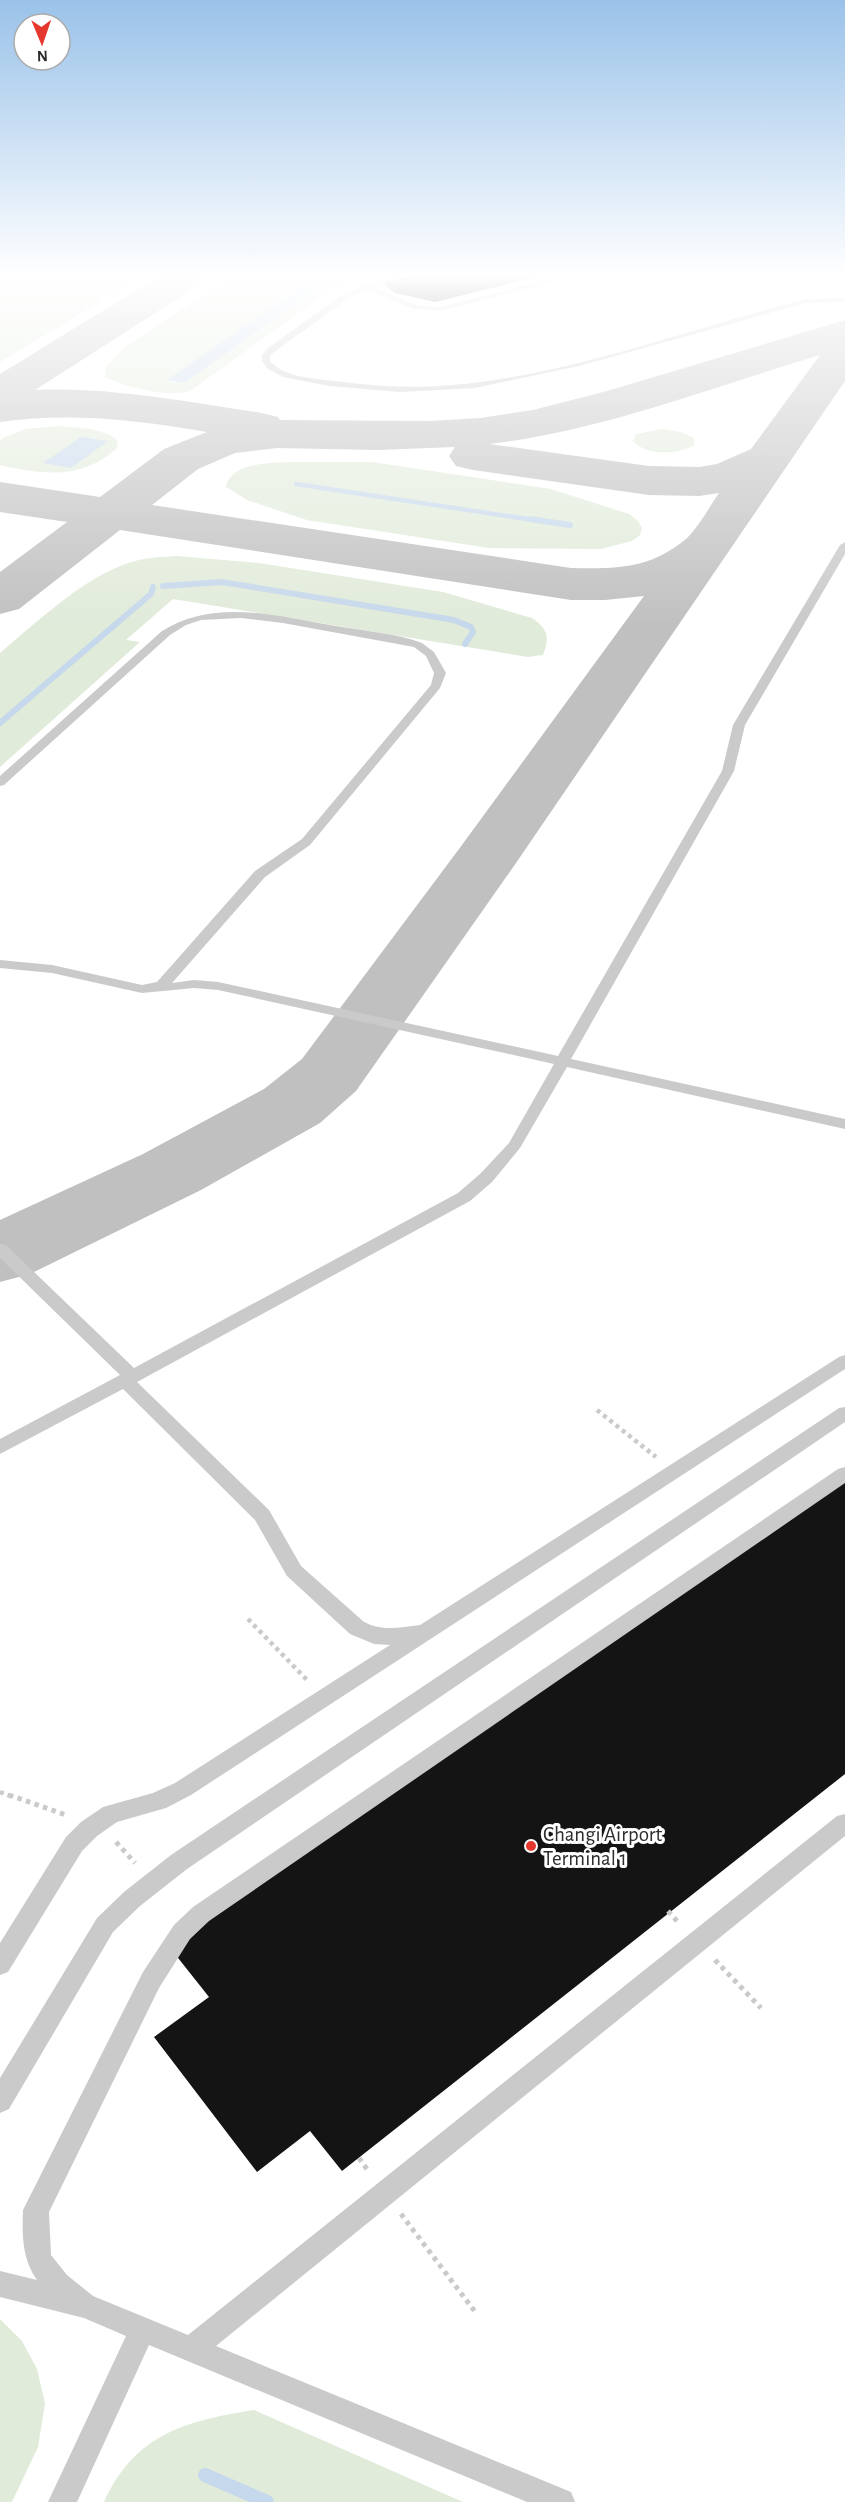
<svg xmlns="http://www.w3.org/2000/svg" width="845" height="2502" font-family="'Alegreya Sans',sans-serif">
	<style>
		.green { fill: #e1ebda }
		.water { fill: #c6d8eb }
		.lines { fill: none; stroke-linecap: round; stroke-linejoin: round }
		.stream-far2 { stroke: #c6d8eb; stroke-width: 4.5 }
		.stream-far1 { stroke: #c6d8eb; stroke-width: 6 }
		.stream { stroke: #c6d8eb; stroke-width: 14 }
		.taxiway { fill: #c0c0c0; fill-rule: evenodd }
		.building { fill: #141414 }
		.path-far1 { stroke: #cacaca; stroke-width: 4.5; stroke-dasharray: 4 4; stroke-linecap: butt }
		.path { stroke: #cacaca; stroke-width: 5; stroke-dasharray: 4.5 4.5; stroke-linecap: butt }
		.lane { fill: #cacaca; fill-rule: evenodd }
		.poi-dot { fill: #e5372d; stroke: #fff; stroke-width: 2 }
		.labels { text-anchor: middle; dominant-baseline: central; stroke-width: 6; stroke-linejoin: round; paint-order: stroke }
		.near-poi-label { font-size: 21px; fill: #2d2d2d; stroke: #fff; text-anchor: start }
	</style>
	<rect width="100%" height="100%" fill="#fff"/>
	<path class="green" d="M 0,275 L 145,275 L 0,362 Z
		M 235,275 L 319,275 L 168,381 L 184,383 L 337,275 L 354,275 L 364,279 L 363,282 L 332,289 L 190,391 C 169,398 125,387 105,377 L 106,367 L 125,347 Z
		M 57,426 C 75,428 103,427 117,440 L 118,447 C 83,480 44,475 0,465 L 0,441 L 3,438 L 26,429 Z
		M 662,429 L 681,432 L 694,438 L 694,445 C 678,455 646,456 633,441 L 636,434 Z
		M 291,462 L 372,462 L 551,489 L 629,514 L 638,521 L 642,528 L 640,535 L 632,541 L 601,549 L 489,548 L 307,520 L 247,500 L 226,487 C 231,462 271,463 291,462 Z
		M 177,556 L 259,563 L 443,592 L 532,618 C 548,629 550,637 543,655 L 528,657 L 173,599 L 126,640 L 140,642 L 0,767 L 0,653 C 38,621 90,571 139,560 C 152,557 164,557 177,556 Z
		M 0,2319 L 22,2341 L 37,2369 L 45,2403 L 38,2447 L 12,2502 L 0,2502 Z
		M 254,2410 L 463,2502 L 104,2502 C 135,2434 185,2421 254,2410 Z"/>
	<path class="water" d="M 319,275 L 337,275 L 184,383 L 167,380 Z
		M 81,437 L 108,441 L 71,468 L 43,463 Z"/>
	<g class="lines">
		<path class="stream-far2" d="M 296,484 L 540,521"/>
		<path class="stream-far1" d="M 530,519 L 570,525
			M 163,586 L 222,582 L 454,620 L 471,627 L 473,632 L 465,644
			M 0,723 L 151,594 L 153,587"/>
		<path class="stream" d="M 205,2475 L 267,2502"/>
		<path class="taxiway" d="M 161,275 L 207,275 L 202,283 L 35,390 C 112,387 186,402 262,413 L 278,417 L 280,420 L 429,421 L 480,418 L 533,410 L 607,391 L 845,320 L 845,381 L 516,863 L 356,1091 L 320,1123 L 201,1190 L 30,1274 L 0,1282 L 0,1220 L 143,1154 L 264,1089 L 302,1059 L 459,849 L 644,596 L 605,600 L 571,600 L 120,530 L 19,609 L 0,614 L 0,572 L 67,522 L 0,512 L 0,482 L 100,497 L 164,449 L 207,432 C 137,420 70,412 0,422 L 0,374 ZM 820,355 L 751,449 L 717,464 L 699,467 L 649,466 L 489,444 C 601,431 713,387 820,355 ZM 455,447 L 449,456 L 456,466 L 473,470 L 649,495 L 699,496 L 719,493 C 709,507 699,527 686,539 C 650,569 616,569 571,568 L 152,505 L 198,469 L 235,453 L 277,448 L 378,450 Z"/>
	</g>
	<path class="building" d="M 400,275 L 539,275 L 540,276 L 435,302 L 395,293 L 379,280 Z
		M 845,1478 L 845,1774 L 342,2171 L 310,2131 L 257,2172 L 154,2037 L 209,1997 L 167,1944 Z"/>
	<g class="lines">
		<path class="path-far1" d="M 597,1410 L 656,1457
			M 248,1619 L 308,1681
			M 0,1792 L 13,1797"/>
		<path class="path" d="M 9,1795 L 66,1815
			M 116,1842 L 135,1863
			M 668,1911 L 678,1922
			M 715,1960 L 761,2008
			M 359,2158 L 369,2172
			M 401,2214 L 476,2313"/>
		<path class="lane" d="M 397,275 L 410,275 L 373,287 L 417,305 L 440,307 L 565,275 L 579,275 L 440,311 L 413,309 L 368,291 L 349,298 L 274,352 L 270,356 L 270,361 C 286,378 312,378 334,381 C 373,386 412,389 452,385 C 571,375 690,328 806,299 L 845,298 L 845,302 L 806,303 L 579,366 L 475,388 L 400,392 L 329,386 L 283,377 L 268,369 L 262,361 L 262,355 L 268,348 L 343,294 L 370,282 Z
			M 845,542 L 845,554 L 745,725 L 734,771 L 571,1059 L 845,1119 L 845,1129 L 567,1067 L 520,1148 L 492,1182 L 470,1201 L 137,1382 L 269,1510 L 301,1566 L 364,1622 C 384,1632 400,1627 420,1625 L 839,1357 L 845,1355 L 845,1369 L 191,1795 L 166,1808 L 117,1822 L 97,1836 L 82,1851 L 8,1972 L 0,1975 L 0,1943 L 66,1837 L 81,1822 L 103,1807 L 153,1793 L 175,1783 L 390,1645 L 374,1644 L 350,1634 L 287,1576 L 255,1520 L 123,1389 L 0,1454 L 0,1439 L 120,1375 L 0,1258 L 0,1244 L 6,1245 L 134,1368 L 458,1193 L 480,1174 L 509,1143 L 554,1064 L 218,990 L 194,988 L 142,993 L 52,973 L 0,968 L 0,960 L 52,965 L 142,985 L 157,982 L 255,871 L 302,839 L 431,685 L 434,673 L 426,656 L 414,647 L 283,623 L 241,618 L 201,620 L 186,625 L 170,635 L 4,785 L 0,786 L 0,776 L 162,631 C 216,597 278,617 336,626 C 364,631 395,633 422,643 L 434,652 L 446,673 L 440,688 L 310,845 L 265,877 L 172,983 L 194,980 L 218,982 L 558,1056 L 722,771 L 733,725 L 840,545 Z
			M 845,1407 L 845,1422 L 187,1869 L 140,1906 L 113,1932 L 9,2109 L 0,2113 L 0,2078 L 97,1918 L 124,1892 L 171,1855 L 839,1408 Z
			M 845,1467 L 845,1483 L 209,1921 L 190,1939 L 159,1988 L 49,2212 L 51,2255 L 67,2275 L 93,2296 L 188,2335 L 837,1816 L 845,1814 L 845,1836 L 216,2346 L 571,2492 L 575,2502 L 527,2502 L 149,2345 L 77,2502 L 48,2502 L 126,2336 L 84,2318 L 0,2297 L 0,2271 L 37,2280 C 22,2259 22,2235 23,2210 L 143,1972 L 174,1925 L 193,1907 L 838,1469 Z"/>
	</g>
	<linearGradient id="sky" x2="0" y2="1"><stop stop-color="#9ac2e9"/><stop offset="0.44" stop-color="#fff"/><stop offset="1" stop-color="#fff" stop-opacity="0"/></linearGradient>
	<rect width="845" height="626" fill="url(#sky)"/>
	<circle class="poi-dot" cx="531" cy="1846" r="6"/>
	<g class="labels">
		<g class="near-poi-label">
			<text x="543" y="1834">Changi Airport<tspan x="543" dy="24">Terminal 1</tspan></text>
		</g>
	</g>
	<g transform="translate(42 42) rotate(178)"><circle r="28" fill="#ffffff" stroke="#ababab" stroke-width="1.5"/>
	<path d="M0-4.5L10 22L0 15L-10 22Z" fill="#e5372d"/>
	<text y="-9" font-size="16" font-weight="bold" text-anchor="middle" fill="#2d2d2d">N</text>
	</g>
</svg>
